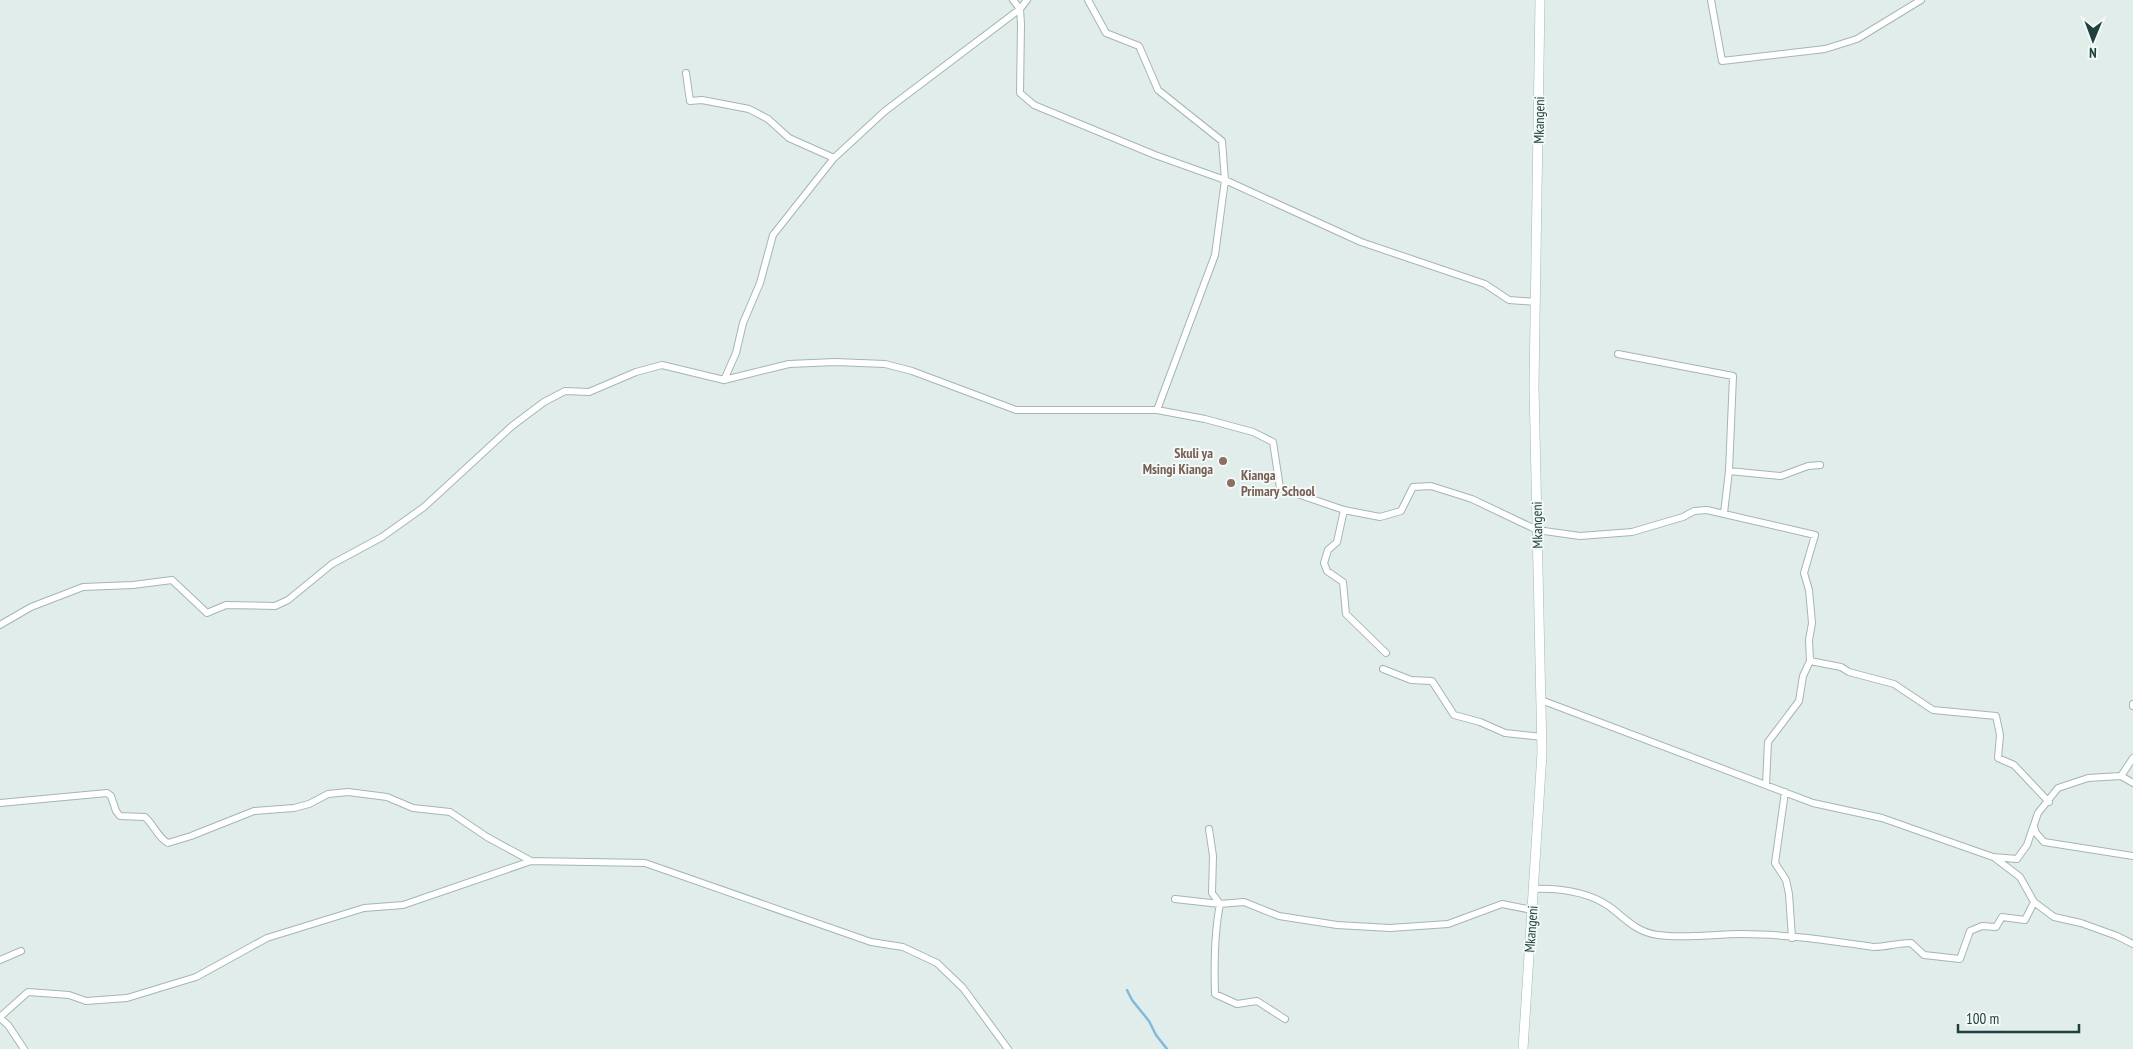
<svg xmlns="http://www.w3.org/2000/svg" width="2133" height="1049" font-family="'PT Sans Narrow',sans-serif">
	<style>
		.lines { fill: none; stroke-linecap: round; stroke-linejoin: round }
		.stream { stroke: #82b9d9; stroke-width: 2.5 }
		.street-casing { stroke: #a3b6b3; stroke-width: 8 }
		.secondary-casing { stroke: #9dbab6; stroke-width: 10 }
		.street { stroke: #fff; stroke-width: 6 }
		.secondary { stroke: #fff; stroke-width: 9 }
		.education-dot { fill: #8d6e63; stroke: #f2f9f7; stroke-width: 2 }
		.labels { text-anchor: middle; dominant-baseline: central; stroke-width: 4; stroke-linejoin: round; paint-order: stroke }
		.street-label { font-size: 14px; fill: #1f403e; stroke: #f2f9f7 }
		.education-label { font-size: 14px; font-weight: bold; fill: #785e54; stroke: #f2f9f7; text-anchor: end }
	</style>
	<rect width="100%" height="100%" fill="#e1edea"/>
	<g class="lines">
		<path class="stream" d="M 1127,990 L 1132,1000 L 1149,1021 L 1156,1035 L 1167,1049"/>
		<g class="street-casing">
			<path id="street" d="M 1013,0 L 1020,9 L 1021,24 L 1020,93 L 1034,105 L 1155,155 L 1225,180 L 1361,242 L 1485,284 L 1509,300 L 1536,302
				M 1088,0 L 1106,33 L 1139,46 L 1158,90 L 1222,141 L 1225,180 L 1215,255 L 1157,410
				M 1711,0 L 1722,61 L 1825,49 L 1857,39 L 1921,0
				M 686,73 L 690,101 L 702,100 L 749,109 L 768,119 L 789,138 L 834,158 L 885,111 L 1020,9 L 1027,0
				M 1618,354 L 1733,376 L 1729,471
				M 724,380 L 736,353 L 743,323 L 760,283 L 773,235 L 834,158
				M 1344,510 L 1337,542 L 1328,550 L 1324,563 L 1327,571 L 1343,582 L 1346,614 L 1386,653
				M 1724,513 L 1729,471 L 1781,476 L 1808,466 L 1820,465
				M 0,625 L 31,607 L 83,587 L 133,585 L 172,580 L 207,613 L 226,605 L 275,606 L 288,600 L 332,564 L 382,537 L 424,507 L 512,426 L 544,402 L 565,391 L 589,392 L 636,372 L 662,365 L 724,380 L 789,364 L 835,362 L 885,364 L 912,371 L 1016,410 L 1157,410 L 1205,419 L 1253,432 L 1273,442 L 1280,488 L 1344,510 L 1380,517 L 1401,511 L 1413,487 L 1431,486 L 1472,499 L 1537,530 L 1580,536 L 1632,532 L 1683,517 L 1694,511 L 1707,510 L 1815,535 L 1804,573 L 1809,590 L 1812,623 L 1809,640 L 1810,661 L 1803,676 L 1799,701 L 1768,742 L 1766,785
				M 1810,661 L 1841,667 L 1849,672 L 1894,684 L 1933,710 L 1996,716 L 2000,735 L 1998,758 L 2014,765 L 2049,802
				M 1383,669 L 1411,680 L 1432,681 L 1454,715 L 1480,722 L 1505,733 L 1542,737
				M 1541,700 L 1813,803 L 1882,818 L 1993,857 L 2017,859 L 2027,845 L 2038,813 L 2058,788 L 2088,778 L 2121,776 L 2133,783
				M 2133,704 L 2133,706
				M 2121,776 L 2133,758
				M 1785,792 L 1775,863 L 1786,880 L 1789,894 L 1792,938
				M 0,803 L 107,793 L 111,796 L 116,811 L 120,816 L 145,817 C 154,825 158,838 168,843 L 191,836 L 254,811 L 294,808 L 309,804 L 328,794 L 348,792 L 387,797 L 413,808 L 450,812 L 487,837 L 531,861
				M 2034,827 L 2036,833 L 2044,842 L 2133,856
				M 1209,829 L 1213,856 L 1212,893 L 1220,904 C 1214,934 1214,963 1215,994 L 1237,1004 L 1257,1001 L 1285,1019
				M 1995,858 L 2020,877 L 2034,902 L 2054,917 L 2081,923 L 2117,936 L 2133,944
				M 1533,889 C 1560,888 1587,891 1610,907 C 1626,919 1636,932 1658,935 C 1686,939 1714,934 1742,934 C 1786,934 1831,941 1874,947 C 1887,947 1897,943 1911,943 L 1924,955 L 1960,959 L 1970,931 L 1982,926 L 1996,927 L 2002,917 L 2025,920 L 2034,902
				M 1175,899 L 1220,904 L 1244,902 L 1279,916 L 1337,925 L 1390,928 L 1448,924 L 1502,904 L 1532,910
				M 0,960 L 21,951
				M 0,1017 L 28,992 L 69,995 L 86,1001 L 127,998 L 196,977 L 267,938 L 364,908 L 403,905 L 531,861 L 645,863 L 871,942 L 903,947 L 937,963 L 963,988 L 1008,1049
				M 0,1018 L 8,1025 L 24,1049"/>
		</g>
		<g class="secondary-casing">
			<path id="secondary" d="M 1523,1049 L 1542,753 L 1534,386 L 1540,0"/>
		</g>
		<use href="#street" class="street"/>
		<use href="#secondary" class="secondary"/>
	</g>
	<g class="education-dot">
		<circle cx="1223" cy="461" r="5"/>
		<circle cx="1231" cy="483" r="5"/>
	</g>
	<g class="labels">
		<g class="street-label">
			<text transform="translate(1539 120) rotate(-89)">Mkangeni</text>
			<text transform="translate(1537 525) rotate(-91)">Mkangeni</text>
			<text transform="translate(1531 929) rotate(-86)">Mkangeni</text>
		</g>
		<g class="education-label">
			<text x="1213" y="453">Skuli ya<tspan x="1213" dy="16">Msingi Kianga</tspan></text>
			<text x="1241" y="475" text-anchor="start">Kianga<tspan x="1241" dy="16">Primary School</tspan></text>
		</g>
	</g>
	<g transform="translate(2093 40) rotate(181)" stroke="#f2f9f7" stroke-width="4" paint-order="stroke">
	<path d="M0-4L9 19L0 12L-9 19Z" fill="#1f403e"/>
	<text y="-8" font-size="14" font-weight="bold" text-anchor="middle" fill="#1f403e">N</text>
	</g>
	<path d="M1958 1024v8h121v-8" fill="none" stroke="#1f403e" stroke-width="2.5"/>
	<text x="1966" y="1024" font-size="15" fill="#1f403e" stroke="#f2f9f7" stroke-width="4" paint-order="stroke">100 m</text>
</svg>
